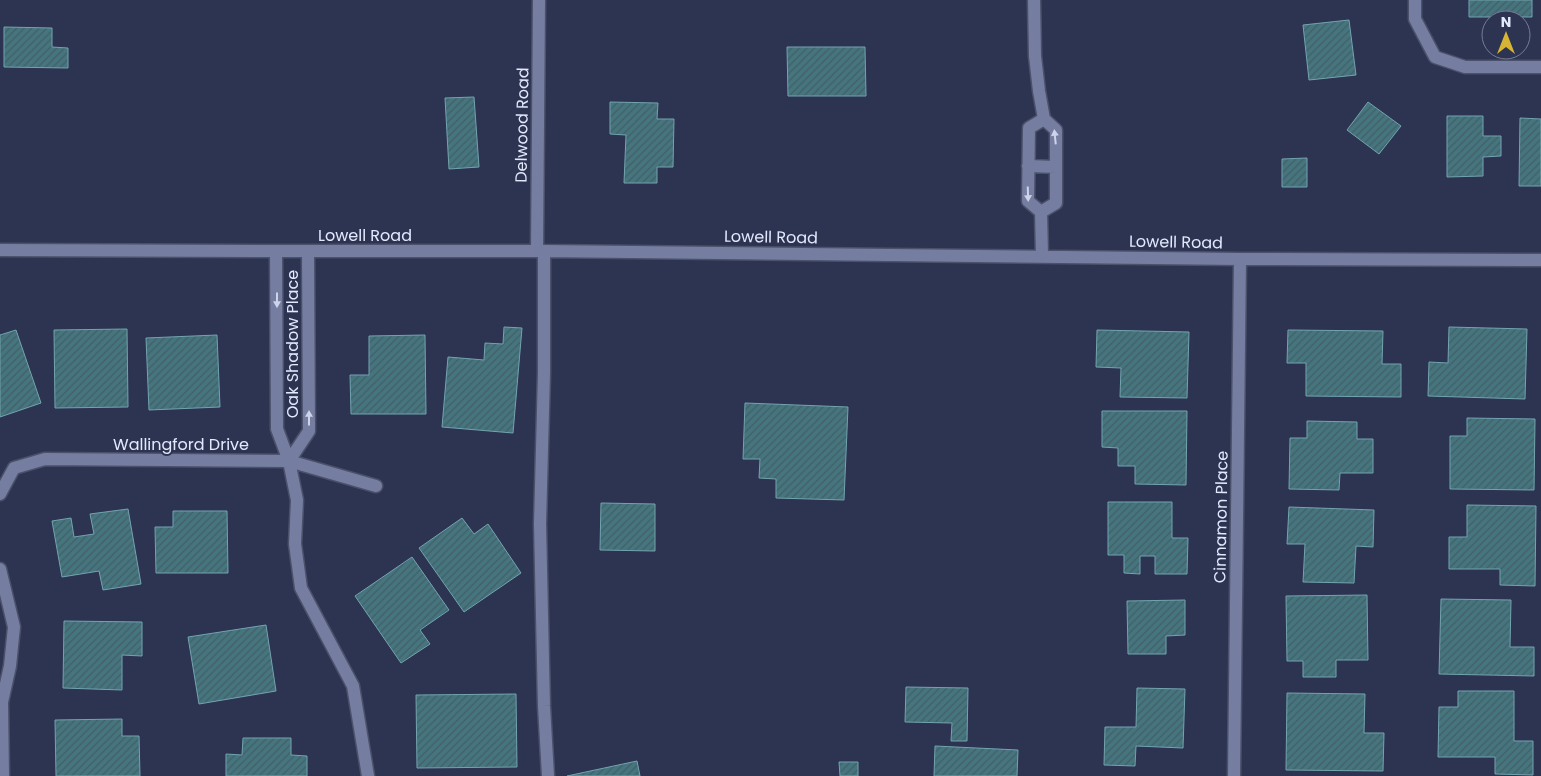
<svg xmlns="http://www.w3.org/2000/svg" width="1541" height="776" font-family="Poppins,sans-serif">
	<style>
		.building { fill: url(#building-hatch); stroke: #73a4ae }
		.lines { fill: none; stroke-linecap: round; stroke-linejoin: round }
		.minor-casing { stroke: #4b516a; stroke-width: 15 }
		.minor { stroke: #757ea1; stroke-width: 12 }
		.oneway { fill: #cdd4ea }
		.labels { text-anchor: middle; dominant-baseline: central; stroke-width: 4; stroke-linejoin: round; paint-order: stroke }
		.street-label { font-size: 16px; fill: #e3e9fc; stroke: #2d3452 }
	</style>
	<defs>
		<pattern id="building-hatch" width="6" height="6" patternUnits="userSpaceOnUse" patternTransform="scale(1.25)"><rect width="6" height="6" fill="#45757f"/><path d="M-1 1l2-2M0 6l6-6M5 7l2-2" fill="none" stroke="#445e66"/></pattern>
	</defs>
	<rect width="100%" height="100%" fill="#2d3452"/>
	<path class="building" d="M 1469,0 L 1532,0 L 1532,17 L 1469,17 Z
		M 1349,20 L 1356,75 L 1309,80 L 1303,25 Z
		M 4,27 L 52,28 L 52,47 L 68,48 L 68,68 L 4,67 Z
		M 787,47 L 865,47 L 866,96 L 788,96 Z
		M 474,97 L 479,167 L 449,169 L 445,98 Z
		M 610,102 L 658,103 L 657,119 L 674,119 L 673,167 L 657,167 L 657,183 L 624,183 L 626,135 L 610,134 Z
		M 1368,102 L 1401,126 L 1379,154 L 1347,130 Z
		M 1447,116 L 1483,116 L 1483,136 L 1501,136 L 1501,156 L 1483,157 L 1483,176 L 1447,177 Z
		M 1520,118 L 1541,119 L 1541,186 L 1519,186 Z
		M 1307,158 L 1307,187 L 1282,187 L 1282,159 Z
		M 504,327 L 522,328 L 513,433 L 442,427 L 448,357 L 484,360 L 485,343 L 503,344 Z
		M 1449,327 L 1527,329 L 1525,399 L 1428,396 L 1429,362 L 1448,363 Z
		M 127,329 L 128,407 L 55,408 L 54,330 Z
		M 16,330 L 41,403 L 0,417 L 0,335 Z
		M 1097,330 L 1189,332 L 1187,398 L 1120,397 L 1121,368 L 1096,367 Z
		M 1288,330 L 1383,331 L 1382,364 L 1401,364 L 1401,397 L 1306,396 L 1306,363 L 1287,363 Z
		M 217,335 L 220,407 L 149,410 L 146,338 Z
		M 425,335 L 426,414 L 351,414 L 350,375 L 369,375 L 369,336 Z
		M 745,403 L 848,407 L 844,500 L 776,498 L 776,479 L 759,478 L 760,459 L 743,459 Z
		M 1102,411 L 1187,411 L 1186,485 L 1135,484 L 1135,466 L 1118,466 L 1118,448 L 1102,447 Z
		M 1467,418 L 1535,419 L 1534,490 L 1450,489 L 1450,436 L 1467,436 Z
		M 1307,421 L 1357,422 L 1357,439 L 1373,439 L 1373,473 L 1340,473 L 1339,490 L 1289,489 L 1290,438 L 1307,438 Z
		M 1108,502 L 1172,502 L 1172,538 L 1188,538 L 1187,574 L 1155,574 L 1155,556 L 1140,556 L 1140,574 L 1124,573 L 1124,555 L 1108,555 Z
		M 601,503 L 655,504 L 655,551 L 600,550 Z
		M 1467,505 L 1536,506 L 1535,586 L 1500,585 L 1500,569 L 1449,569 L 1449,537 L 1467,537 Z
		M 1289,507 L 1374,510 L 1373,547 L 1356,546 L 1354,583 L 1303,582 L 1305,544 L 1287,544 Z
		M 128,509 L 141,584 L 103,590 L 99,571 L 62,577 L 52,521 L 71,518 L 74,537 L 94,534 L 90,514 Z
		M 173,511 L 227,511 L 228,573 L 156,573 L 155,527 L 173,527 Z
		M 462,518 L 474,534 L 488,524 L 521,573 L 464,612 L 419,548 Z
		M 412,557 L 449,610 L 420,630 L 430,644 L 401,663 L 355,596 Z
		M 1367,595 L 1368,660 L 1336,660 L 1336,677 L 1303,677 L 1303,661 L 1287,661 L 1286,596 Z
		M 1441,599 L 1511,600 L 1510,647 L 1534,647 L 1534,676 L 1439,674 Z
		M 1185,600 L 1185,635 L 1166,636 L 1166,654 L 1128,654 L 1127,601 Z
		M 64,621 L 142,622 L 142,656 L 122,655 L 122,690 L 63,688 Z
		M 266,625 L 276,691 L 199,704 L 188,637 Z
		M 906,687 L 968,688 L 967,741 L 951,741 L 952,723 L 905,722 Z
		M 1137,688 L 1185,689 L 1183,748 L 1136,746 L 1135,766 L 1104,765 L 1105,727 L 1136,727 Z
		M 1458,691 L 1514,691 L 1514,741 L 1533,741 L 1533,775 L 1495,774 L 1495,757 L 1438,757 L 1439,707 L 1458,707 Z
		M 1287,693 L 1365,694 L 1364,733 L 1384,733 L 1383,771 L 1286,770 Z
		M 516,694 L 517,767 L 417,768 L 416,695 Z
		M 122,719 L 122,736 L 139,736 L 140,776 L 56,776 L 55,720 Z
		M 243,738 L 291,738 L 291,755 L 307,756 L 307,776 L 226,776 L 226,754 L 242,755 Z
		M 935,746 L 1018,750 L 1017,776 L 934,776 Z
		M 637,761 L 640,776 L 567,776 Z
		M 839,762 L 858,762 L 858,776 L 840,776 Z"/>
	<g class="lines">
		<g class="minor-casing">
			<path id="minor" d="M 1034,0 L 1035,56 L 1039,91 L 1044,119 L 1056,130 L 1056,203 L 1041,212
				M 1415,0 L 1415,19 L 1435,57 L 1465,67 L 1541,67
				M 1028,166 L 1056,167
				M 1041,212 L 1028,201 L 1029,128 L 1044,119
				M 1041,212 L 1042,256
				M 0,250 L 276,251 L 544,251 L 1240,259 L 1541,260
				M 276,251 L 277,429 L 289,461 L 297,500 L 295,544 L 301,588 L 353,686 L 368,776
				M 537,251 L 539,0
				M 544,251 L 544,373 L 540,524 L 544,706 L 548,776
				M 289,461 L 309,431 L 308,251
				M 0,494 L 14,468 L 45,459 L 289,461 L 376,486
				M 0,569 L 14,627 L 10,666 L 2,702 L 3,776
				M 1234,776 L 1240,259"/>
		</g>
		<use href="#minor" class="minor"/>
	</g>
	<defs><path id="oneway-solid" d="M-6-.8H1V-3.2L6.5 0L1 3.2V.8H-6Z" transform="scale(1.25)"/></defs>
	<g class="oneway">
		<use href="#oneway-solid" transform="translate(1055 137) rotate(-96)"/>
		<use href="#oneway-solid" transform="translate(1028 194) rotate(88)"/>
		<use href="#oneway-solid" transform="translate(277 300) rotate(90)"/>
		<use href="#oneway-solid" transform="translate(309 418) rotate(-90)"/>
	</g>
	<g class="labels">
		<g class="street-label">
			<text transform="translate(522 125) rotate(-89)">Delwood Road</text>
			<text x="365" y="235">Lowell Road</text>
			<text transform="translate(771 237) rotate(1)">Lowell Road</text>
			<text transform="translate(1176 242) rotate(1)">Lowell Road</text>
			<text transform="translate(292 344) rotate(-90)">Oak Shadow Place</text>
			<text x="181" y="444">Wallingford Drive</text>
			<text transform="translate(1221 517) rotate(-89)">Cinnamon Place</text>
		</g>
	</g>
	<g transform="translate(1506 35)"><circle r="24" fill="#2d3452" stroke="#767c96"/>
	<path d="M0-4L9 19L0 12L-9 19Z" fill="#d7b434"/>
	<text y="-8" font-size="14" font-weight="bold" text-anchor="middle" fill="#e3e9fc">N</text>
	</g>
</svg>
